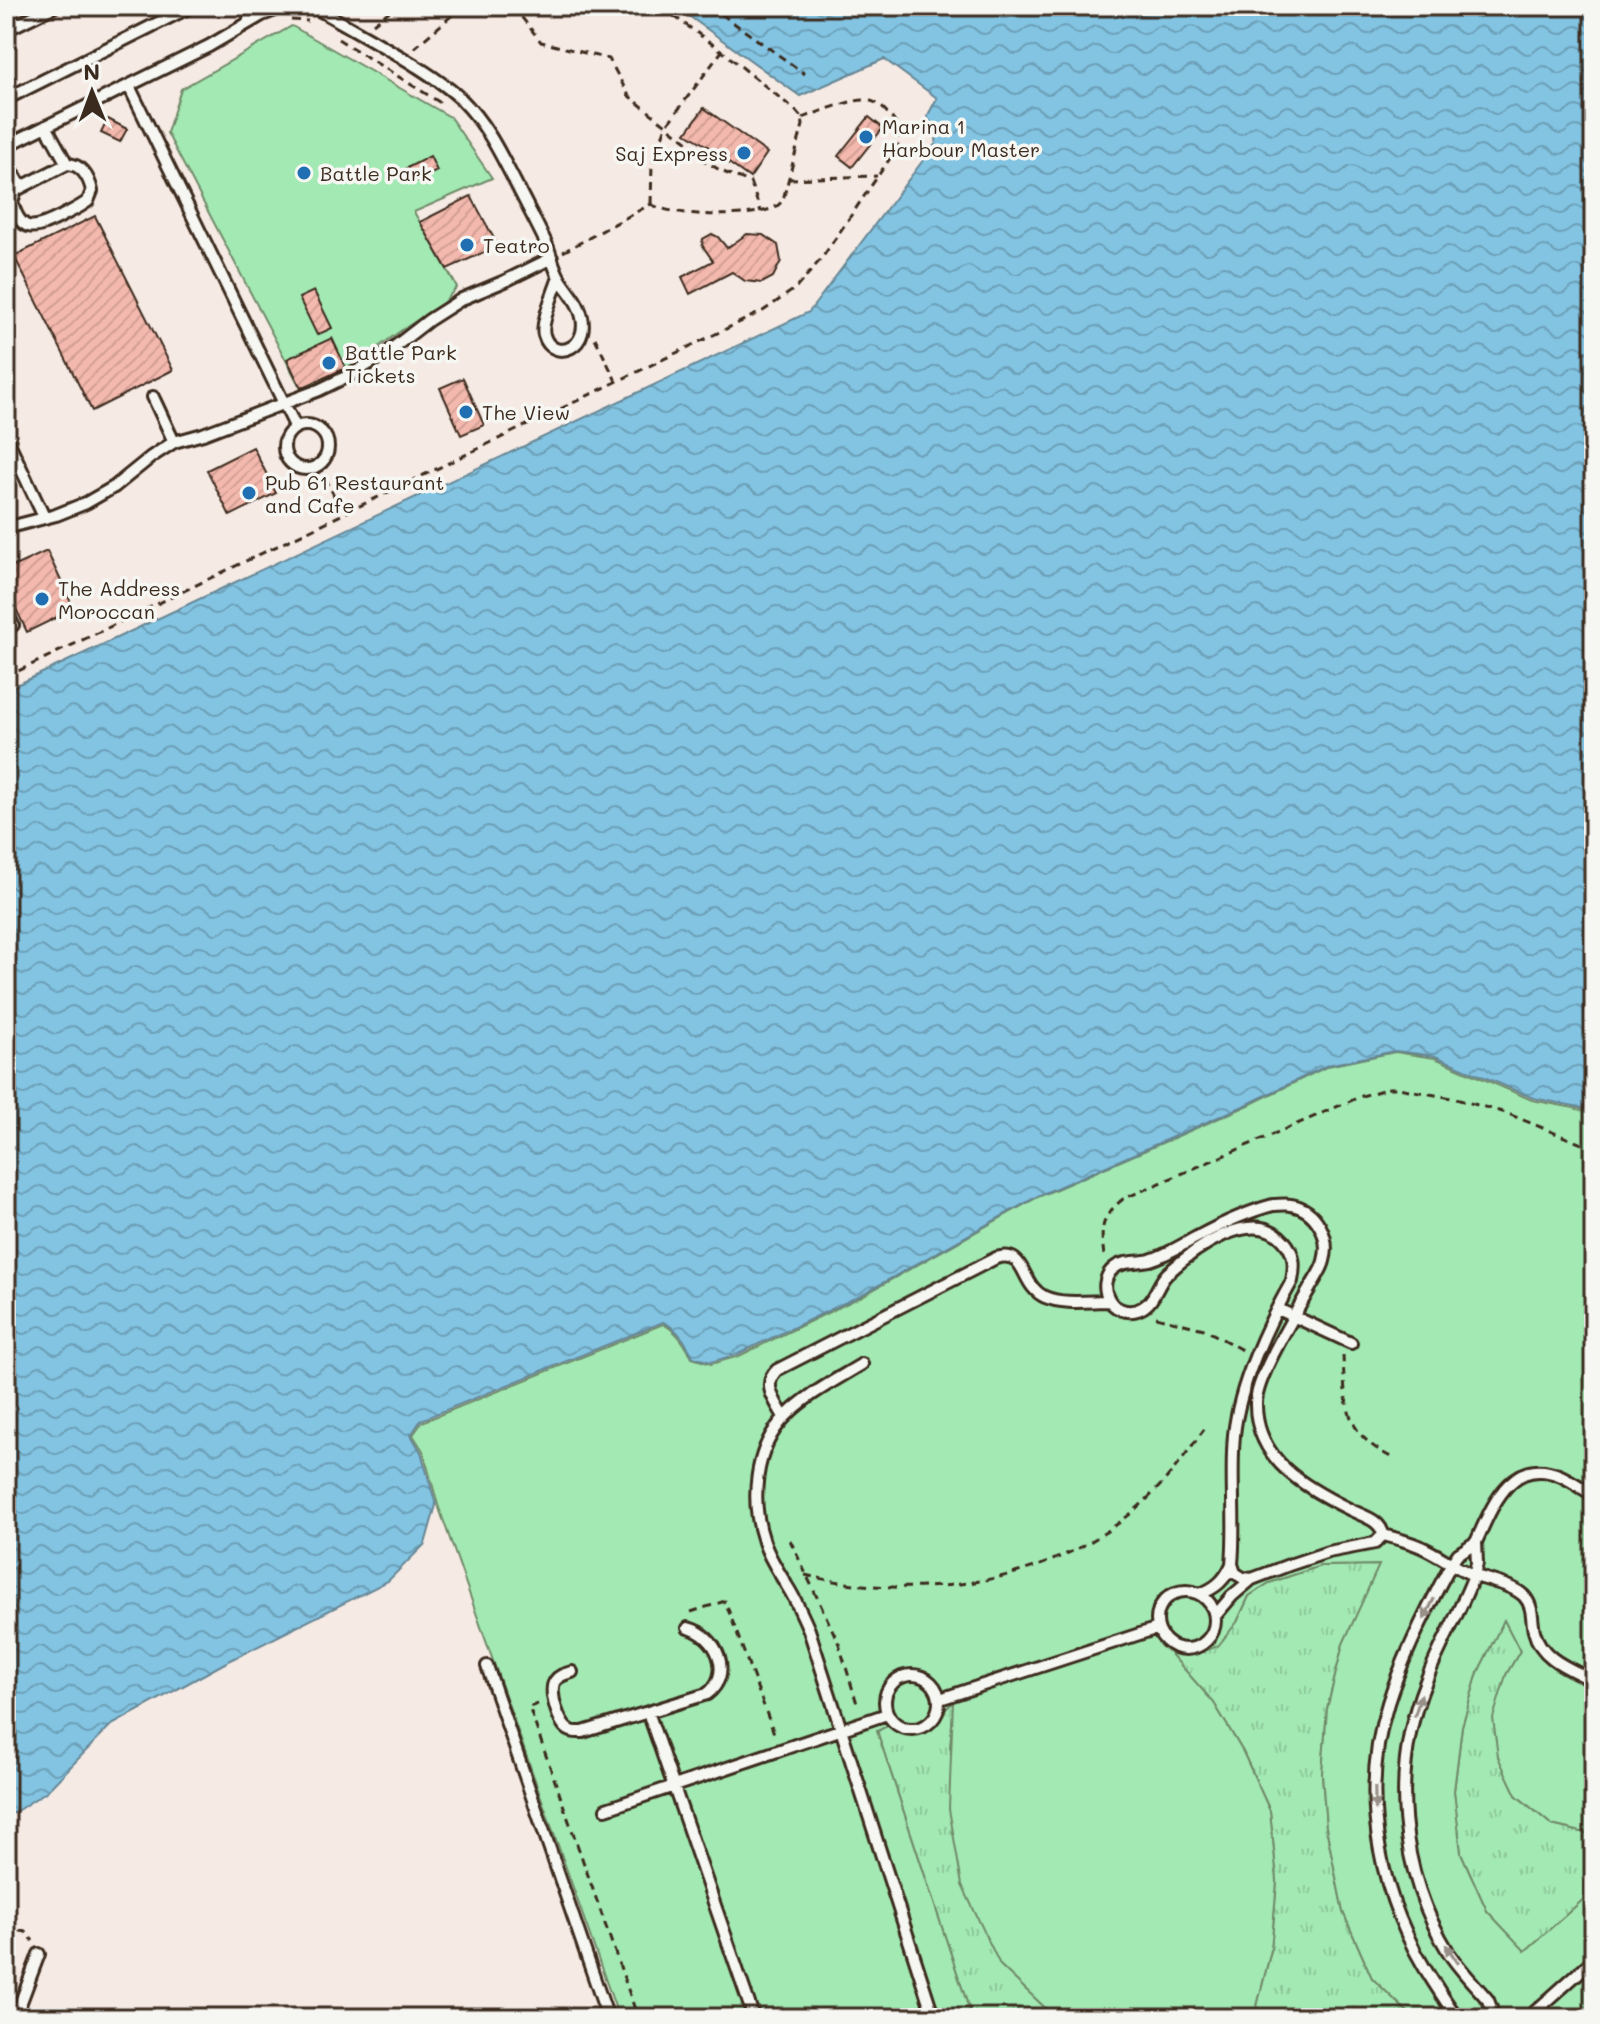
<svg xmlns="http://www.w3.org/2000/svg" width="1600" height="2024" font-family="Mali,sans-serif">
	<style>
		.grass { fill: url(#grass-tufts); stroke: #6f8a69; stroke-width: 2 }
		.green { fill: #a3e9b4; stroke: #6f8a69; stroke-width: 2 }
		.water { fill: url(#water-waves); stroke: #668694; stroke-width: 2 }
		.building { fill: url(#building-hatch); stroke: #3b2a1e; stroke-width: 2 }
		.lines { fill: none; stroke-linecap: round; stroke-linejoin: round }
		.service-casing { stroke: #3b2a1e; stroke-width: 16 }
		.path { stroke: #3b2a1e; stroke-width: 3; stroke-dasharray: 8 6; stroke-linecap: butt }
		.service { stroke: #f6f6f2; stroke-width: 10 }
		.oneway { fill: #989088 }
		.poi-dot { fill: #1f6fb2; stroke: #f6f6f2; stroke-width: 3 }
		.labels { text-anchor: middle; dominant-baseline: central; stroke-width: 7; stroke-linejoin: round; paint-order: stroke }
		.poi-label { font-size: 20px; fill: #3b2a1e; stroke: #f6f6f2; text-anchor: start }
	</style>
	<defs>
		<pattern id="grass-tufts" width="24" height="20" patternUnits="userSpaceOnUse" patternTransform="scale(2)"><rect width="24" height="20" fill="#a3e9b4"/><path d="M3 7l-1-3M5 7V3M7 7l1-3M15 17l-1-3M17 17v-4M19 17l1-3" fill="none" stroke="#8dc89a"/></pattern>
		<pattern id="water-waves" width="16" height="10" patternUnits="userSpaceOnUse" patternTransform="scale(2)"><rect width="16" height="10" fill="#82c4e2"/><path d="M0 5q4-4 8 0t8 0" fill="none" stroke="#6c9fb7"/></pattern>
		<pattern id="building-hatch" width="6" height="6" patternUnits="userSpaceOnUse" patternTransform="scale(2)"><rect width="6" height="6" fill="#f4b9ae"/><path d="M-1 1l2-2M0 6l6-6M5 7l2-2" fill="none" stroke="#d29f95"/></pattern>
	</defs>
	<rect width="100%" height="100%" fill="#f6eae4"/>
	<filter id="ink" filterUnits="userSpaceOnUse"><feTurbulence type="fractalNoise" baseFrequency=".0125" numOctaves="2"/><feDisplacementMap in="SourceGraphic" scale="16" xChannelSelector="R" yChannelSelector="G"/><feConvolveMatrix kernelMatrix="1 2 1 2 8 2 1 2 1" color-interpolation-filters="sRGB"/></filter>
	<g filter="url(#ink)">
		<path class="grass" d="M 1380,1565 L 1343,1644 L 1327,1709 L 1322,1774 L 1326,1827 L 1343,1912 L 1372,1978 L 1414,2018 L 1254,2018 L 1271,1950 L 1277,1881 L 1270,1811 L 1243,1752 L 1214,1703 L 1168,1651 L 1197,1654 L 1237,1622 L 1249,1596 L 1269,1583 L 1320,1566 Z
			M 1504,1619 L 1520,1651 L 1506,1675 L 1516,1795 L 1552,1825 L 1594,1835 L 1594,1890 L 1525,1952 L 1487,1911 L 1461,1853 L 1454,1791 L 1462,1726 L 1478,1672 Z
			M 954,1701 L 950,1747 L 1000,1965 L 1056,2018 L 972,2018 L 877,1731 L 889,1725 L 926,1729 Z"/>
		<path class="green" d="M 292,26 L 450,117 L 492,178 L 414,212 L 457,287 L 443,303 L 399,332 L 347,370 L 302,391 L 167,133 L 181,89 Z
			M 1395,1052 L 1435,1058 L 1532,1100 L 1574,1108 L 1594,1114 L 1594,1835 L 1552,1825 L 1516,1795 L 1498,1757 L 1493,1718 L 1506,1675 L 1520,1651 L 1504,1620 L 1478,1672 L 1462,1726 L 1454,1791 L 1461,1853 L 1487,1911 L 1525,1951 L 1594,1890 L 1594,2009 L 1584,2018 L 1414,2018 L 1372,1978 L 1343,1912 L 1326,1827 L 1322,1774 L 1327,1709 L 1343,1644 L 1379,1565 L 1320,1566 L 1269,1583 L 1249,1596 L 1237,1622 L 1218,1646 L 1197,1654 L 1169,1652 L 1214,1703 L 1243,1752 L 1270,1811 L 1277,1881 L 1271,1950 L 1254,2018 L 1056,2018 L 1000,1965 L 962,1885 L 949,1809 L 953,1702 L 926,1729 L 889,1725 L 877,1731 L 972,2018 L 619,2018 L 438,1505 L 423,1451 L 413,1435 L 422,1422 L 663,1324 C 677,1331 685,1344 692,1358 L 711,1364 L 739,1356 L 862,1296 L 1038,1197 L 1249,1105 L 1328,1066 Z"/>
		<path class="water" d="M 675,6 L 979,6 C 1006,24 1006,19 1034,6 L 1594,6 L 1594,1112 L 1574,1106 L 1533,1098 L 1435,1056 L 1395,1051 L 1328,1065 L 1248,1104 L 1038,1196 L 861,1295 L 738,1354 L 711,1362 L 693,1357 C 686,1342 678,1329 663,1322 L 421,1420 L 411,1435 L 421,1452 L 436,1505 L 425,1544 L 388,1581 L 223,1664 L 110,1726 L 47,1791 L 6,1818 L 6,690 L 809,312 L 936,143 L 937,131 L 927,117 L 937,98 L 884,59 L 800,96 Z"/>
		<path class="building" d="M 704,108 L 767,153 L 750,178 L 716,154 L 717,152 L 686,133 Z
			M 869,117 L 883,128 L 852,167 L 838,156 Z
			M 108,119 L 127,129 L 120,142 L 101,133 Z
			M 430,156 L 437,171 L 413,183 L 405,169 Z
			M 471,196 L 498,246 L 447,269 L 420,222 Z
			M 95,216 L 173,370 L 92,411 L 14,256 Z
			M 712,234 L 718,237 L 727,248 L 747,234 L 763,235 L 778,245 L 781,261 L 773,277 L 762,283 L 745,281 L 732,272 L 690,294 L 682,277 L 713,261 L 702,245 L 703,239 Z
			M 314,291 L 332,328 L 317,335 L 299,298 Z
			M 332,338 L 346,368 L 301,388 L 287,359 Z
			M 463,378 L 484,425 L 461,435 L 440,388 Z
			M 253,447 L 276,493 L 230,516 L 207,470 Z
			M 47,551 L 74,609 L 27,632 L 6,588 L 6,570 Z"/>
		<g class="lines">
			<g class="service-casing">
				<path id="service" d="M 312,6 C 346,25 380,44 413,64 C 430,75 448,86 462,100 C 486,124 500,153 515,182 C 525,202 536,222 546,243 C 551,254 553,266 559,277 C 565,288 574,296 579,308 C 596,348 552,364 544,335 C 540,324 555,290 559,277
					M 248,22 L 254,6
					M 6,30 L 55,6
					M 129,86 L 295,426
					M 6,99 L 192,6
					M 46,126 L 67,164
					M 6,146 L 209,46 L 262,15 L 286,6
					M 6,160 L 21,186
					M 67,164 C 81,164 89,177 92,191 L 88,201 C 79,208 69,212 60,217 C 34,230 21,234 12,202 L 16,190 Z
					M 153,397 L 174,442
					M284 447a22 22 0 1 1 44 0a22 22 0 1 1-44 0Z
					M 9,443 L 44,517
					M 6,528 L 56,515 L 86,503 L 114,487 L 151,457 L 174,442 L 203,434 L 319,390 L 352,374 L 384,355 L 429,320 L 462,299 L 505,281 L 552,258
					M 6,611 L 13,625
					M 1273,1205 C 1278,1205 1286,1204 1291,1205 C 1316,1209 1331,1237 1324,1261 C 1322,1270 1315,1279 1310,1288 C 1296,1313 1256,1377 1256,1403 C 1255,1460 1306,1488 1351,1510 C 1363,1516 1381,1520 1383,1535 L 1375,1543 L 1328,1552 L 1289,1565 L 1252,1579 L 1243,1578 L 1235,1573 L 1232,1564 C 1236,1522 1230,1478 1234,1435 C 1239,1385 1267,1325 1292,1281 C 1295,1266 1295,1253 1284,1241 C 1253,1205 1193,1250 1167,1274 C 1157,1284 1155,1301 1142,1308 C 1129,1315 1112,1310 1107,1295 C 1103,1286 1106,1274 1114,1268 C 1124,1260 1138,1263 1150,1260 C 1167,1255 1183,1244 1199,1236 C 1223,1223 1247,1212 1273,1205 Z
					M 1278,1309 L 1351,1343
					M 862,1364 C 836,1380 808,1394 786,1416 C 754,1448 750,1501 764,1542 C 769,1558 779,1572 787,1586 C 796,1600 802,1614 809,1630 L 934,2018
					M 784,1417 C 776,1402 761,1385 777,1370 L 996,1258 C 1028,1249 1019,1285 1045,1297 C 1064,1305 1089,1301 1109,1301
					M 1383,1535 C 1395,1538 1407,1541 1419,1546 C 1438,1554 1454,1567 1473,1575 C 1489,1581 1513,1585 1524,1596 C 1534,1607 1531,1619 1534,1631 C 1541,1660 1571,1669 1594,1681
					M 1476,1542 C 1492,1507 1511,1454 1561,1476 C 1572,1481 1583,1489 1594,1495
					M1157 1620a29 29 0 1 1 58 0a29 29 0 1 1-58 0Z
					M 1200,1594 C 1216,1588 1225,1580 1232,1564
					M 1215,1616 L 1232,1596 L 1252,1579
					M 487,1666 L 608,2018
					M 572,1672 C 565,1674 559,1675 555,1681 C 548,1691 559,1725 569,1730 C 574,1733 577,1732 583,1732 L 707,1694 C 734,1674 717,1635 688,1628
					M885 1702a27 27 0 1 1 54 0a27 27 0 1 1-54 0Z
					M 940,1699 L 1158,1628
					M 648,1712 L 754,2018
					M 606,1809 L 887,1714
					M 15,2018 L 39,1954
					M 1458,2018 C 1449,2007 1442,1995 1434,1983 C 1380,1901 1358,1798 1388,1703 C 1402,1658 1429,1605 1451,1564 L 1458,1554 L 1476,1542 L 1477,1563 L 1474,1575 C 1460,1612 1440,1645 1426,1681 C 1390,1770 1399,1872 1449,1953 C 1460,1970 1475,1985 1488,2000 L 1491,2008 L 1487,2018
					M 1528,2018 L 1594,1959"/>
			</g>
			<path class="path" d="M 513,6 L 541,42 L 609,59 L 629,96 L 688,142 L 703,160 L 723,172 L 750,182 L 761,212
				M 710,6 L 805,74
				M 999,6 L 1008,12 L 1013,6
				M 291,20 L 308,21
				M 373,24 L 396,6
				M 338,39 L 444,105
				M 414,48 L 463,6
				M 789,179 L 877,176
				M 651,204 C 670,217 758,219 777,206 C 781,203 782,201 784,196 L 803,125 L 802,118 L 796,111 L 722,51 L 660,6
				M 651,204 L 652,164 L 666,126 L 722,51
				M 563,252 L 651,204
				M 595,338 L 616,381
				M 319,465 L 343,514
				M 6,677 L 763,311 L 796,288 L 822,258 L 897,148 C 900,135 899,127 891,117 C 886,111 879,103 871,101 C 856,96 818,113 802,118
				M 1104,1255 C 1100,1228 1101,1217 1123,1199 L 1362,1096 L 1389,1088 L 1398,1088 L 1452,1098 L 1506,1113 L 1594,1149
				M 1156,1317 L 1204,1329 L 1242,1350
				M 1343,1355 C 1345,1405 1344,1435 1395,1459
				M 790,1540 L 839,1644 L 858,1707
				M 805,1575 C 925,1604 1066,1584 1155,1491 C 1175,1470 1191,1447 1208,1424
				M 691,1612 L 725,1601 L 775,1736
				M 538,1704 L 529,1707 L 638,2018
				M 6,1928 L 26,1932 L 33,1941"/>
			<use href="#service" class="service"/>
		</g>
		<defs><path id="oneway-solid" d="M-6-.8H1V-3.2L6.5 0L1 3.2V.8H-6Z" transform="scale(2)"/></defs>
		<g class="oneway">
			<use href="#oneway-solid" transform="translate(1429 1609) rotate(116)"/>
			<use href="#oneway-solid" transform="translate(1418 1705) rotate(-72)"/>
			<use href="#oneway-solid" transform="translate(1375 1798) rotate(89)"/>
			<use href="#oneway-solid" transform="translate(1452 1954) rotate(-124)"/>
		</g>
	</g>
	<g class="poi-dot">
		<circle cx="866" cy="137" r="8"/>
		<circle cx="744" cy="153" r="8"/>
		<circle cx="304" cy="173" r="8"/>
		<circle cx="467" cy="245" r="8"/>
		<circle cx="329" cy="363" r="8"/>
		<circle cx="466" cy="412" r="8"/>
		<circle cx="249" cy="493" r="8"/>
		<circle cx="42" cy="599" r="8"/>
	</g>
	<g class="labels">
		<g class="poi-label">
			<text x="882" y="126">Marina 1<tspan x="882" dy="23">Harbour Master</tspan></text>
			<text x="728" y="153" text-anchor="end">Saj Express</text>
			<text x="320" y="173">Battle Park</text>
			<text x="483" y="245">Teatro</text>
			<text x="345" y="352">Battle Park<tspan x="345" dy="23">Tickets</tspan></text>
			<text x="482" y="412">The View</text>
			<text x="265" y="482">Pub 61 Restaurant<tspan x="265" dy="23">and Cafe</tspan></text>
			<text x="58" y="588">The Address<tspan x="58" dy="23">Moroccan</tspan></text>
		</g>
	</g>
	<rect width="1600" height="2024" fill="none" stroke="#f6f6f2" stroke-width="32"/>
	<rect x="16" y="16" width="1568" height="1992" fill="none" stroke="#3b2a1e" stroke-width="3" filter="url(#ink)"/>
	<g transform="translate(92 92) rotate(359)" stroke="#f6f6f2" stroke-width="6" paint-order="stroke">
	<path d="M0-6L14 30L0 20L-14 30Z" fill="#3b2a1e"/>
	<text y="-12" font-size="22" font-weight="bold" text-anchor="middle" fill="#3b2a1e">N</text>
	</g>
</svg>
